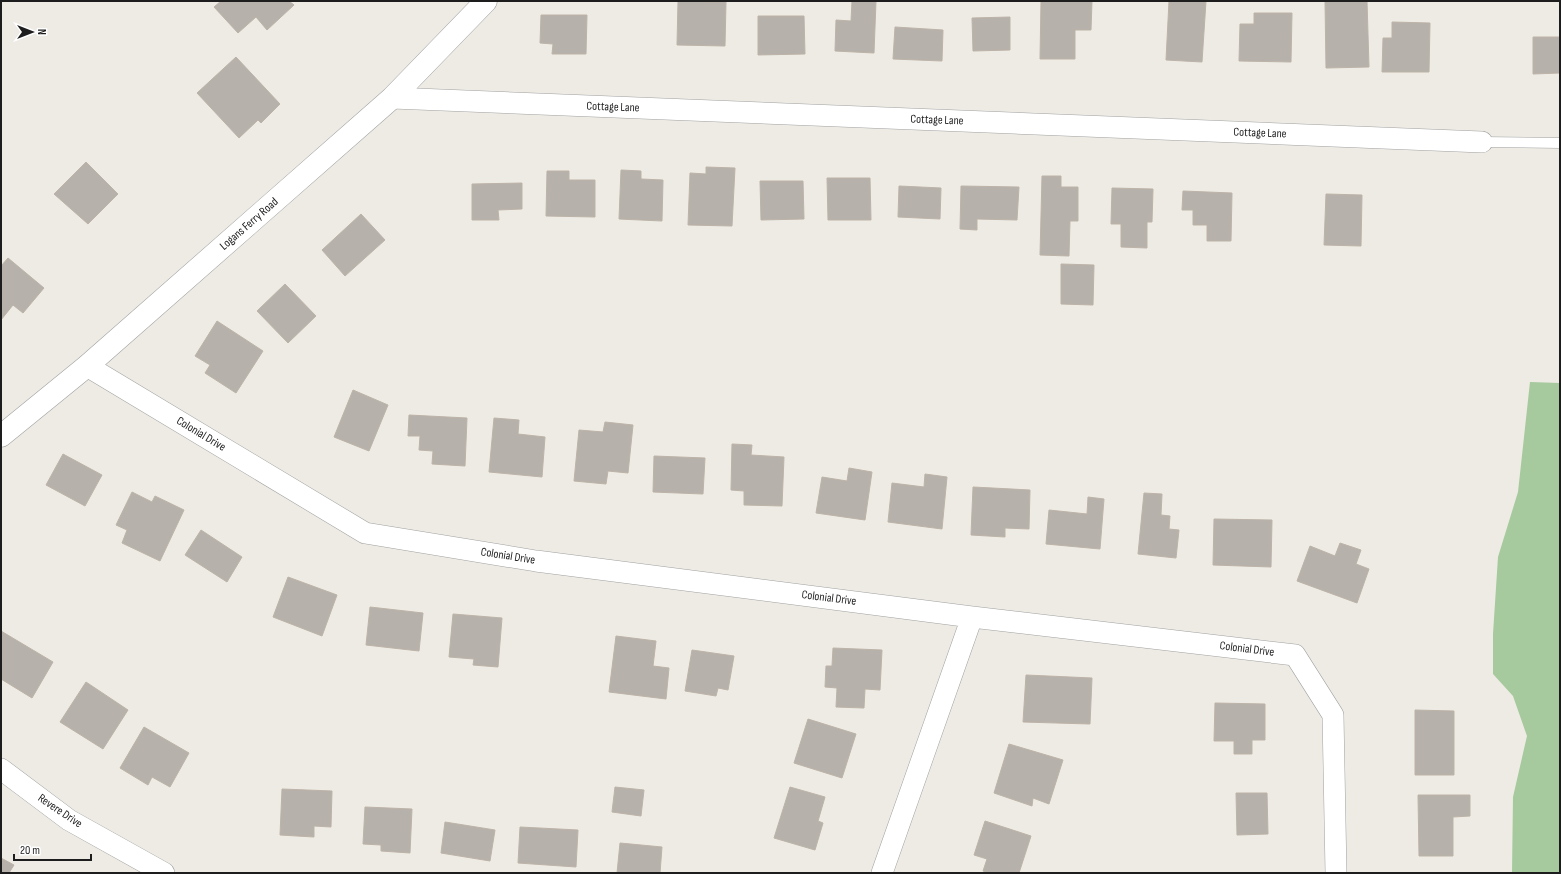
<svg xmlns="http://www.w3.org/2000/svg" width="1561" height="874" font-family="'Sofia Sans Condensed',sans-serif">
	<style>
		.forest { fill: #a6c99d }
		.building { fill: #b6b1aa; stroke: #bdb3a8 }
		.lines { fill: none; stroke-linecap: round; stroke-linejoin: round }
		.service-casing { stroke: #a1a1a1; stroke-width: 11 }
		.minor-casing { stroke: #a1a1a1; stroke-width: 22 }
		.tertiary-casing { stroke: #a1a1a1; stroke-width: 23 }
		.service { stroke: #fff; stroke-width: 10 }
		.minor { stroke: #fff; stroke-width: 21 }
		.tertiary { stroke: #fff; stroke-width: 22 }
		.labels { text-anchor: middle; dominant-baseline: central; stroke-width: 3; stroke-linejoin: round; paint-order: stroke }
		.street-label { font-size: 12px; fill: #1d1d1d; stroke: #fff }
	</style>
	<rect width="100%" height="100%" fill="#edebe4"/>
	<path class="forest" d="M 1530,382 L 1560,383 L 1560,873 L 1512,873 L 1513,797 L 1527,736 L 1513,696 L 1493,674 L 1493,634 L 1498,557 L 1518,492 Z"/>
	<path class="building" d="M 221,1 L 289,1 L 294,5 L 267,30 L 256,17 L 238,33 L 214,7 Z
		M 678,1 L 726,2 L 725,46 L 677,45 Z
		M 852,1 L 876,1 L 874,53 L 835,51 L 836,20 L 851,21 Z
		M 1041,1 L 1092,1 L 1091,30 L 1075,30 L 1075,59 L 1040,59 Z
		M 1169,1 L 1206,1 L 1202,62 L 1166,60 Z
		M 1325,1 L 1367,1 L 1369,67 L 1326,68 Z
		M 1254,13 L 1292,13 L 1291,62 L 1239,61 L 1240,24 L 1254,24 Z
		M 541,15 L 587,15 L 586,54 L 552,54 L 553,44 L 540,43 Z
		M 758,16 L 804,16 L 805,54 L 758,55 Z
		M 1010,17 L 1010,50 L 973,51 L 972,18 Z
		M 1392,22 L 1430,23 L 1429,72 L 1382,72 L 1383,38 L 1392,38 Z
		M 895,27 L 943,30 L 942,61 L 893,59 Z
		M 1533,37 L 1560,37 L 1560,73 L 1533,74 Z
		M 236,57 L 280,104 L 261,123 L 258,120 L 239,138 L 197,93 Z
		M 86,162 L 118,194 L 88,224 L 54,194 Z
		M 706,167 L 735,168 L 732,226 L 688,225 L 690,173 L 706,174 Z
		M 621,170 L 641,171 L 641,179 L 663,180 L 662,221 L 619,219 Z
		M 547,171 L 569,171 L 569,180 L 595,180 L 595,217 L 546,216 Z
		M 1042,176 L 1061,176 L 1061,187 L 1078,187 L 1078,221 L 1070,221 L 1069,256 L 1040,255 Z
		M 827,178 L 870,178 L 871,220 L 828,220 Z
		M 760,181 L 803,181 L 804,219 L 761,220 Z
		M 522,183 L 522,209 L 498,210 L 499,220 L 472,220 L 472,184 Z
		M 899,186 L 941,188 L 940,219 L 898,217 Z
		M 961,186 L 1019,187 L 1017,220 L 977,219 L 977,230 L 960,229 Z
		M 1112,188 L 1153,189 L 1152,222 L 1147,222 L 1147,248 L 1121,247 L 1121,224 L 1111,224 Z
		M 1183,191 L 1232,193 L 1231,241 L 1207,241 L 1207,225 L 1193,225 L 1193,210 L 1182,210 Z
		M 1326,194 L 1362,195 L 1361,246 L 1324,245 Z
		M 361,214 L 385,240 L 345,276 L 322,250 Z
		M 8,258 L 44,288 L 23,313 L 13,305 L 1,320 L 1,266 Z
		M 1061,264 L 1094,265 L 1093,305 L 1061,304 Z
		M 285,284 L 316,316 L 288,343 L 257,311 Z
		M 217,321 L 263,351 L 236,393 L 205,373 L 210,365 L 195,356 Z
		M 353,390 L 388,405 L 369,451 L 334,437 Z
		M 409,415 L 467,418 L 465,466 L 432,464 L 433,451 L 419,450 L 420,436 L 408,436 Z
		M 494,418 L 519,420 L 518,434 L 545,437 L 542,477 L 489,472 Z
		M 605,422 L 633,425 L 628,473 L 608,471 L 606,484 L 574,481 L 579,430 L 603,432 Z
		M 732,444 L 752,445 L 751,455 L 784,457 L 782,506 L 744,505 L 744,491 L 731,490 Z
		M 63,454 L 102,475 L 85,506 L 46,485 Z
		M 654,456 L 705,458 L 703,494 L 653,492 Z
		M 849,468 L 872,472 L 865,520 L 816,513 L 822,477 L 847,481 Z
		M 925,474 L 947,477 L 942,529 L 888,522 L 892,483 L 924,487 Z
		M 973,487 L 1030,490 L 1029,529 L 1005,528 L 1005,537 L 971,535 Z
		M 132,492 L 152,502 L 155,496 L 184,510 L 160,561 L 122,543 L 127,530 L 116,525 Z
		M 1144,493 L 1162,494 L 1161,515 L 1170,516 L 1169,529 L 1179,530 L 1176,558 L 1138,554 Z
		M 1088,497 L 1104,499 L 1100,549 L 1046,544 L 1049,510 L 1087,514 Z
		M 1214,519 L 1272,520 L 1271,567 L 1213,565 Z
		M 201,530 L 242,557 L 227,582 L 185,555 Z
		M 1340,543 L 1361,550 L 1356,564 L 1369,569 L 1357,603 L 1297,581 L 1310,546 L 1335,556 Z
		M 288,577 L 337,595 L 322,636 L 273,617 Z
		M 370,607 L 423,613 L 419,651 L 366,645 Z
		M 453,614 L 502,618 L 498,667 L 473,665 L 474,659 L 449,657 Z
		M 1,631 L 53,662 L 32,698 L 1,679 Z
		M 616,636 L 656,641 L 653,666 L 669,668 L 666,699 L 609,692 Z
		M 833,648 L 882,650 L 880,690 L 865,689 L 864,708 L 836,707 L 837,688 L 825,687 L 826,666 L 832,666 Z
		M 692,650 L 734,656 L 728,690 L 718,688 L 716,696 L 685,691 Z
		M 1026,675 L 1092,678 L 1090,724 L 1023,722 Z
		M 86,682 L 128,710 L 103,749 L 60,722 Z
		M 1215,703 L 1265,704 L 1265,740 L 1252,740 L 1252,754 L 1234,754 L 1234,741 L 1214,741 Z
		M 1415,710 L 1454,711 L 1454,775 L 1415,775 Z
		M 808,719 L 856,734 L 842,778 L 794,763 Z
		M 144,727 L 189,753 L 170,787 L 152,777 L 148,785 L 120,768 Z
		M 1009,744 L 1063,760 L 1049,804 L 1033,798 L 1032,806 L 994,793 Z
		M 615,787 L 644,790 L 641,816 L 612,812 Z
		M 790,787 L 825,797 L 818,821 L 823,823 L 815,850 L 774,838 Z
		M 282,789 L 332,791 L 331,827 L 314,826 L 314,837 L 280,835 Z
		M 1236,793 L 1267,793 L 1268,834 L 1237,835 Z
		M 1418,795 L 1470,795 L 1470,816 L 1453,817 L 1453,856 L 1419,856 Z
		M 365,807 L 412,809 L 410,853 L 381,851 L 381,845 L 363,844 Z
		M 985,821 L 1031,836 L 1019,873 L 988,873 L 983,871 L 987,859 L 974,855 Z
		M 445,822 L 495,830 L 490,861 L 441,853 Z
		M 520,827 L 578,830 L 576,867 L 518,863 Z
		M 620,843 L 662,847 L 660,873 L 617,873 Z
		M 1,858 L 14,865 L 9,873 L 1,873 Z"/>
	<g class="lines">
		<g class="service-casing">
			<path id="service" d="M 1482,142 L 1560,143"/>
		</g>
		<g class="minor-casing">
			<path id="minor" d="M 392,98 L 1482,142
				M 87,366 L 365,533 L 536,561 L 972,617 L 1295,655 L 1333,715 L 1336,873
				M 1,769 L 69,820 L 164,873
				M 882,873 L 972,617"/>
		</g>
		<g class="tertiary-casing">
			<path id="tertiary" d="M 1,436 L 87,366 L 392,98 L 486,1"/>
		</g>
		<use href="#service" class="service"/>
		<use href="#minor" class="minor"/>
		<use href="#tertiary" class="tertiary"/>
	</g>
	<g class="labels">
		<g class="street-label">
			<text transform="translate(613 107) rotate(2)">Cottage Lane</text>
			<text transform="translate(937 120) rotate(2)">Cottage Lane</text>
			<text transform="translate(1260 133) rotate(2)">Cottage Lane</text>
			<text transform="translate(249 224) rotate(-41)">Logans Ferry Road</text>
			<text transform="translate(201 434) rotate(31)">Colonial Drive</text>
			<text transform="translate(508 556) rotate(9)">Colonial Drive</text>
			<text transform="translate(829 598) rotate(7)">Colonial Drive</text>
			<text transform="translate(1247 649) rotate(7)">Colonial Drive</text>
			<text transform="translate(60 811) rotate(34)">Revere Drive</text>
		</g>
	</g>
	<rect width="1561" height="874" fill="none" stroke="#1d1d1d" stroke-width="4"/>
	<g transform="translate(32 32) rotate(90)" stroke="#ffffff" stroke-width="3" paint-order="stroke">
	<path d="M0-3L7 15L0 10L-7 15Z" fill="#1d1d1d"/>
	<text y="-6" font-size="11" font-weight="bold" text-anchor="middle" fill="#1d1d1d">N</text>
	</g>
	<path d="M14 854v6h77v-6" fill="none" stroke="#1d1d1d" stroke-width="2"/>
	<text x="20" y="854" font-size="12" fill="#1d1d1d" stroke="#ffffff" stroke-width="3" paint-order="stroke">20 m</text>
</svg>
